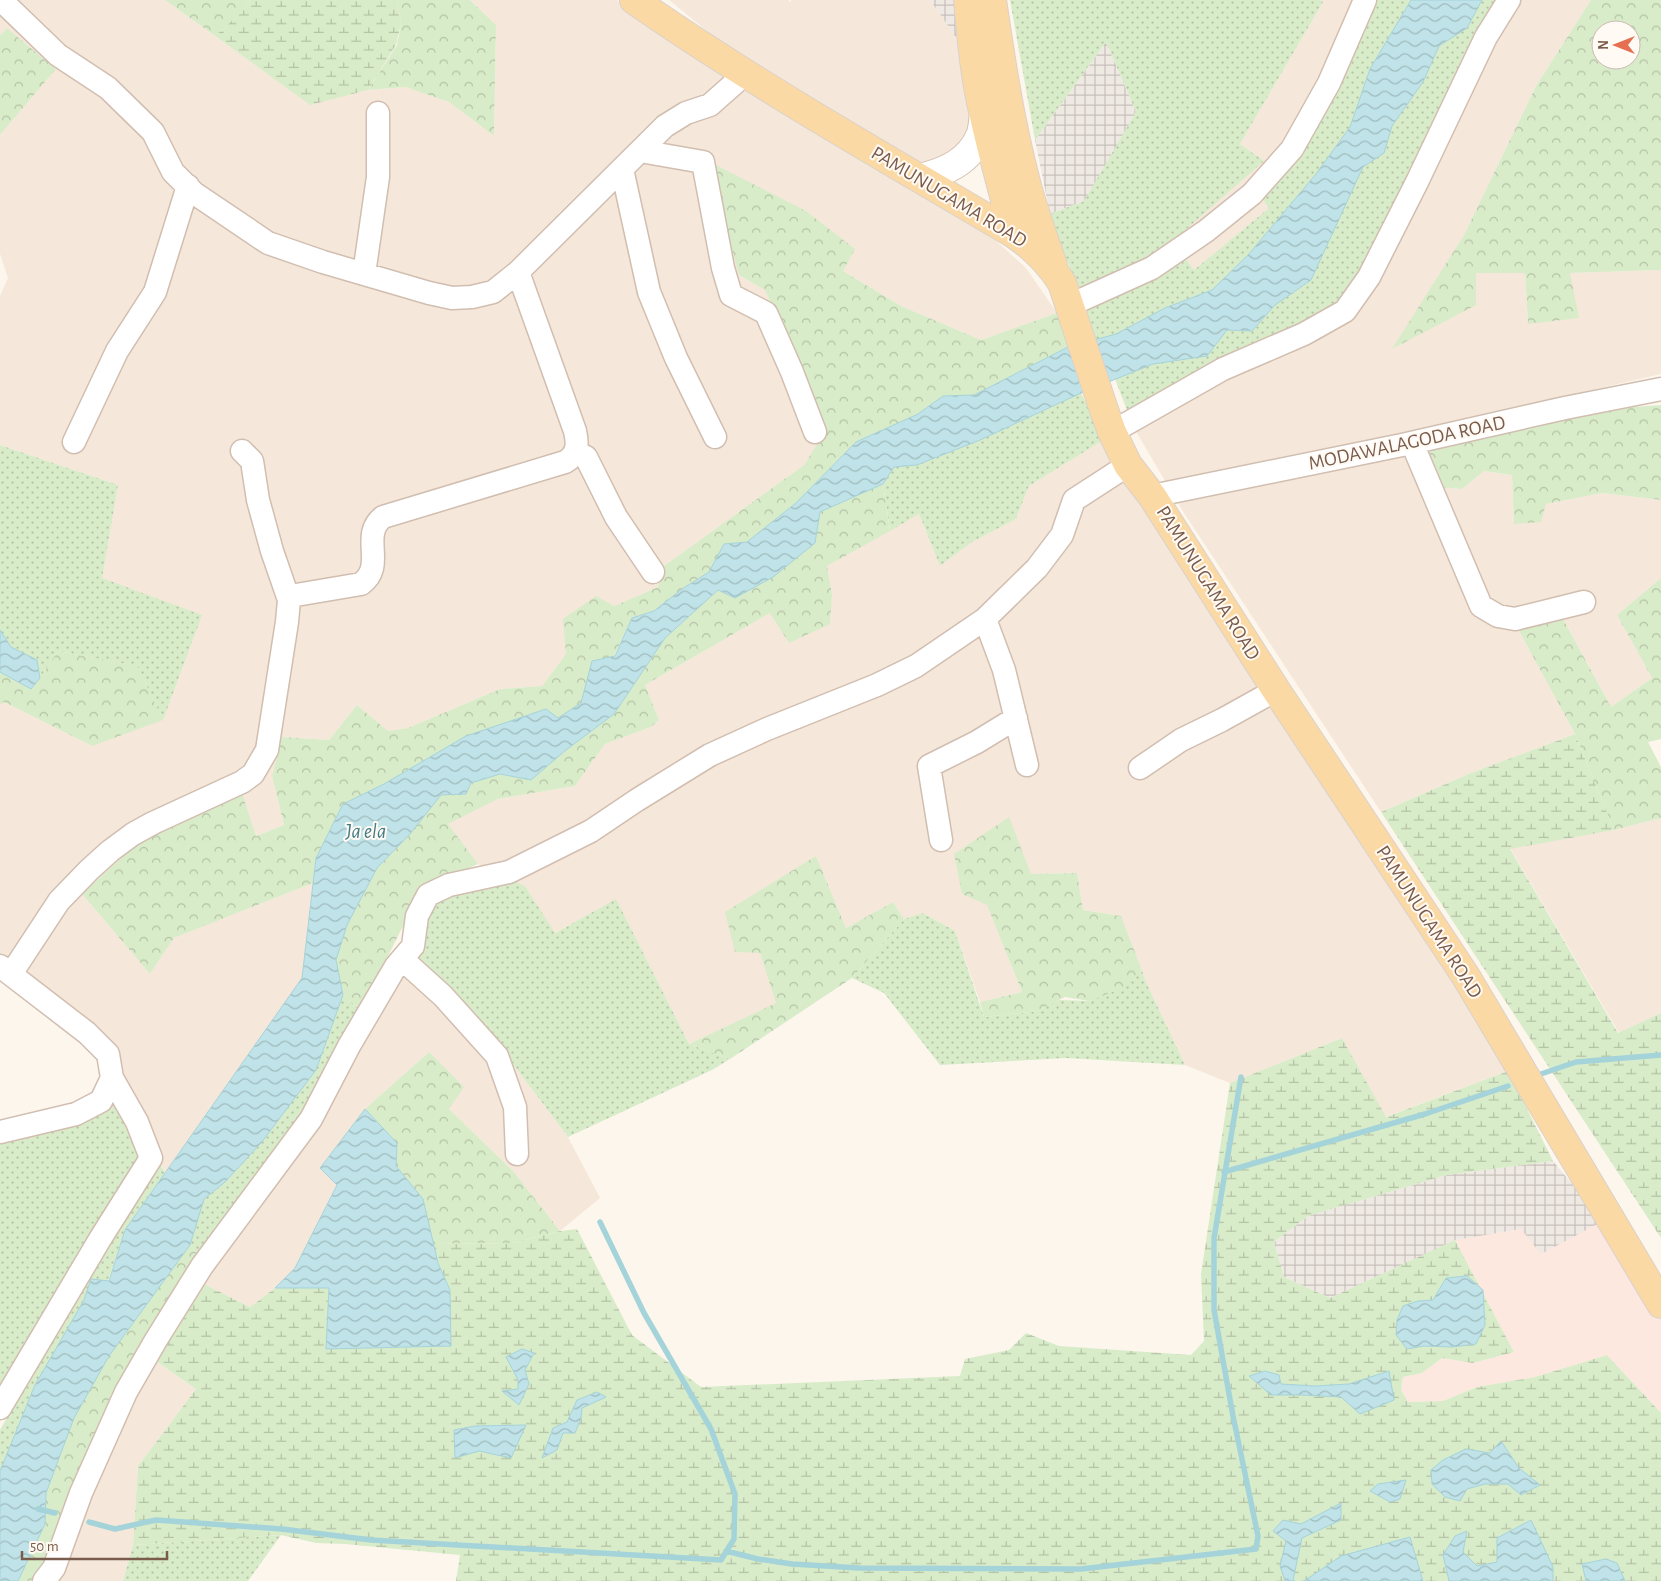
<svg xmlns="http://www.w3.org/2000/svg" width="1661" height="1581" font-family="'Alegreya Sans',sans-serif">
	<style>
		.residential { fill: #f5e8da }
		.commercial { fill: #fde8e0 }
		.industrial { fill: url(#industrial-grid) }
		.grass { fill: url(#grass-dots) }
		.forest { fill: url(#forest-crowns); fill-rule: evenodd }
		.wetland { fill: url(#wetland-marsh) }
		.water { fill: url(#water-waves); stroke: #a5d3da }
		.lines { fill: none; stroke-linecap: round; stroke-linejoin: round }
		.stream { stroke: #a5d3da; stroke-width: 5.5 }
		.minor-casing { stroke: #d1beb0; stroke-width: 25 }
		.secondary-casing { stroke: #d6c0b0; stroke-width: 30 }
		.primary-casing { stroke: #dad1cd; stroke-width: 30 }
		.minor { stroke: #fff; stroke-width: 22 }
		.secondary { stroke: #fff; stroke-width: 28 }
		.primary { stroke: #fbd9a5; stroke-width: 28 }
		.labels { text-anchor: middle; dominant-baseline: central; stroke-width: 4; stroke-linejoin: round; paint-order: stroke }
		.street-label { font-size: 20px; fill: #7a5c4d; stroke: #fffaf3 }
		.water-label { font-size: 21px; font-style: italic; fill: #437c86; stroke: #fffaf3 }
	</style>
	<defs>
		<pattern id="industrial-grid" width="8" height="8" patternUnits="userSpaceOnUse" patternTransform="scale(1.25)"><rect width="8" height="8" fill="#efe9e4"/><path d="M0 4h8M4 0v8" fill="none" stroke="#c7c0bb"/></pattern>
		<pattern id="grass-dots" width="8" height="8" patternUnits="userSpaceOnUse" patternTransform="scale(1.25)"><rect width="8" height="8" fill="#d8ecc9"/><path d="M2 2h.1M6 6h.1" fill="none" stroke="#b4c2a5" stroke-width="1.8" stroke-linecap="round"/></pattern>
		<pattern id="forest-crowns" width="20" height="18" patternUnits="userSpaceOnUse" patternTransform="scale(1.25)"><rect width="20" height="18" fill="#d8ecc9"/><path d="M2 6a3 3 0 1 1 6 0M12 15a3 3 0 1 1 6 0" fill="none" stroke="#b4c2a5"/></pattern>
		<pattern id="wetland-marsh" width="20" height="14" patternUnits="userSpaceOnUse" patternTransform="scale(1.25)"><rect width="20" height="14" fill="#d8ecc9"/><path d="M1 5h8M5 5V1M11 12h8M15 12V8" fill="none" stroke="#b4c2a5"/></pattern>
		<pattern id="water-waves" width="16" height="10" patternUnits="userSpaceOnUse" patternTransform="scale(1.25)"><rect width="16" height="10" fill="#bfe3e8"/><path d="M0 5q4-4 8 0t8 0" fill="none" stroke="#a0bbbe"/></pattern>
	</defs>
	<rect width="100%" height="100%" fill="#fdf6ec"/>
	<path class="residential" d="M 0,0 L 165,0 L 309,104 L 368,90 L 405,87 L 449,102 L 494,136 L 496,25 L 470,0 L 617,0 L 673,43 L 868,165 L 983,229 L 1026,268 L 1057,313 L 981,340 L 901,306 L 843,271 L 739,275 L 765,290 L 793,350 L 824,435 L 804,465 L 664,566 L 658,587 L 614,606 L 566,654 L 542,686 L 500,689 L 408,728 L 388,731 L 357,705 L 329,740 L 282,737 L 272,776 L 284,825 L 256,836 L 242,794 L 82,894 L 150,974 L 174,938 L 313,883 L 303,978 L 165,1173 L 124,1079 L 25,972 L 0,955 L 0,705 L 4,702 L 92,746 L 101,578 L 118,485 L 0,445 L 0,296 L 8,278 L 0,254 L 0,135 L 56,69 L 7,28 L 0,35 Z
		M 669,0 L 788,0 L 791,2 L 791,0 L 930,0 L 960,43 L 971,124 L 953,152 L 920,166 L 740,58 Z
		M 1320,0 L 1357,0 L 1269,208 L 1194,270 L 1173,241 L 1263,161 L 1240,144 L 1323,2 Z
		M 1517,0 L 1591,0 L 1536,86 L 1464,235 L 1476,273 L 1525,273 L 1528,324 L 1569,273 L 1661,270 L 1661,374 L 1419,430 L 1462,489 L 1484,471 L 1512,475 L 1514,524 L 1546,504 L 1602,493 L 1661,500 L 1661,456 L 1661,578 L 1617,615 L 1652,678 L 1611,707 L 1563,619 L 1518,629 L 1575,734 L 1471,773 L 1381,812 L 1184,513 L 1134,428 L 1359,308 Z
		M 1105,439 L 1481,1021 L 1508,1071 L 1385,1117 L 1342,1038 L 1230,1083 L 1185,1065 L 1146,982 L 1121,916 L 1083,910 L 1077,873 L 1031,874 L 987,904 L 1022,992 L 980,1002 L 955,931 L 923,913 L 904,919 L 893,902 L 846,928 L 816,856 L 760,953 L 777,1003 L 689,1044 L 616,900 L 554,933 L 525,886 L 478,864 L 447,824 L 498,799 L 575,786 L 605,744 L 651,727 L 659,720 L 645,685 L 770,613 L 832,594 L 827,566 L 919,514 L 940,566 L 972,542 L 1016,519 L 1029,486 Z
		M 1661,818 L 1661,1013 L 1619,1033 L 1510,848 L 1614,830 Z
		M 413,960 L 503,1051 L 568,1137 L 600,1198 L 560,1231 L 514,1172 L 449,1109 L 429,1052 L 365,1109 L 320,1167 L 337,1184 L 295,1268 L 275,1288 L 250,1307 L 202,1283 L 396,982 Z
		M 156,1361 L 196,1389 L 138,1466 L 133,1545 L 123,1581 L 51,1581 L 118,1422 Z"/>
	<path class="commercial" d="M 1603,1221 L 1661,1317 L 1661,1413 L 1607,1355 L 1535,1377 L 1477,1387 L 1443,1401 L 1408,1402 L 1401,1390 L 1403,1377 L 1422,1373 L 1442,1358 L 1473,1363 L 1514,1352 L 1455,1240 L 1521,1229 Z"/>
	<path class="industrial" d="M 930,0 L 958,0 L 960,43 Z
		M 1106,42 L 1136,112 L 1089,199 L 1050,214 L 1035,140 Z
		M 1553,1161 L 1603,1221 L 1541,1254 L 1521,1229 L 1456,1240 L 1330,1298 L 1284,1277 L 1274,1242 L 1308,1216 L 1447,1175 Z"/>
	<path class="grass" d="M 1010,0 L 1320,0 L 1323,2 L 1240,144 L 1264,161 L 1173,241 L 1194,270 L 1269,208 L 1261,197 L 1295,162 L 1377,0 L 1411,0 L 1370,69 L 1350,127 L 1316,174 L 1248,255 L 1212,290 L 1165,308 L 1116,334 L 1096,340 L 1050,214 L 1084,201 L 1136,112 L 1106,42 L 1035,140 Z
		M 1482,0 L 1502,0 L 1353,285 L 1338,309 L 1128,413 L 1115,379 L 1153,364 L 1207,356 L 1227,330 L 1252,331 L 1275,305 L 1311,280 L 1363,166 L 1384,153 L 1392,126 L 1423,82 L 1439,46 L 1467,28 Z
		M 1081,393 L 1105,439 L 1029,486 L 1016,519 L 972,542 L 940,566 L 919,514 L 890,531 L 883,484 L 894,467 L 917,465 L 980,440 Z
		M 0,445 L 118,485 L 102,578 L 202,615 L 163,720 L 137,666 L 58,651 L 40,678 L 37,660 L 11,647 L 0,630 Z
		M 509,878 L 525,886 L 555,933 L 616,899 L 689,1044 L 730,1059 L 712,1070 L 568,1137 L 503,1051 L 413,960 L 429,910 L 453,893 Z
		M 923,913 L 955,931 L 984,1017 L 1038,1011 L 1059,1000 L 1089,1001 L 1121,988 L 1141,968 L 1146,982 L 1185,1065 L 1066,1058 L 940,1065 L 884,993 L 852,978 L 904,919 Z
		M 343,995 L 361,1010 L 309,1110 L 200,1258 L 190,1245 L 204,1199 L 225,1182 L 261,1143 L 316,1070 Z
		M 116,1102 L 145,1159 L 0,1397 L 0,1134 Z
		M 155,1154 L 165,1173 L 125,1230 L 108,1281 L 91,1279 L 84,1300 L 35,1385 L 0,1471 L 0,1430 Z
		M 281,1535 L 248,1581 L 123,1581 L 133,1545 Z"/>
	<path class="forest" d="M 165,0 L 250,0 L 245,9 L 215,36 Z
		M 397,0 L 470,0 L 496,25 L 494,136 L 449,102 L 405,87 L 368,90 L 397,45 L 401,24 Z
		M 1591,0 L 1661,0 L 1661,270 L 1570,273 L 1579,318 L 1528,324 L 1525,273 L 1476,273 L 1476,305 L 1392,349 L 1464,235 L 1536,86 ZM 1601,30 L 1631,30 L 1631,60 L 1601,60 Z
		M 7,28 L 56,69 L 0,135 L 0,35 Z
		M 708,161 L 806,211 L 855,249 L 843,271 L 901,306 L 981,340 L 1057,313 L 1068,347 L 974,395 L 943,396 L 918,414 L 856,442 L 796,503 L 747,542 L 724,544 L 709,572 L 682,589 L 654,611 L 632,618 L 614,656 L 592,661 L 582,703 L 558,719 L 384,784 L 343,804 L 316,858 L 313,883 L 174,938 L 150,974 L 82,894 L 140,841 L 242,793 L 256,836 L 284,825 L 272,776 L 282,737 L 329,740 L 357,705 L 388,731 L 408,728 L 500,689 L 542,686 L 566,654 L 563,619 L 596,596 L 614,606 L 658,587 L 664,566 L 804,465 L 823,435 L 793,350 L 765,290 L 739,275 Z
		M 1661,405 L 1661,500 L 1602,493 L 1546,504 L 1541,522 L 1514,524 L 1512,475 L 1484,471 L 1462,489 L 1442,487 L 1424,450 L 1606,409 Z
		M 883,484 L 890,531 L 827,566 L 832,594 L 830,624 L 789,643 L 770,613 L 645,685 L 659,720 L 651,727 L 605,744 L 575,786 L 498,799 L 448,824 L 478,864 L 424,888 L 401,930 L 361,1010 L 343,995 L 336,960 L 347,925 L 377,868 L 410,834 L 441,795 L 466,794 L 471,783 L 500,774 L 531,780 L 566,750 L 614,714 L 665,638 L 718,590 L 735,598 L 815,543 L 820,512 Z
		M 1661,578 L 1661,739 L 1648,742 L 1661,767 L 1661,818 L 1614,830 L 1575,734 L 1518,629 L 1563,619 L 1611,707 L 1652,678 L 1617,615 Z
		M 58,651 L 137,666 L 163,720 L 92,746 L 4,702 L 0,705 L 0,672 L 31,689 L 40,678 Z
		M 1009,817 L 1031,874 L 1077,873 L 1083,910 L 1121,916 L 1141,968 L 1128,986 L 1089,1001 L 1065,997 L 1038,1011 L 984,1017 L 980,1002 L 1022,992 L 987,905 L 962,894 L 954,854 Z
		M 816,856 L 846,928 L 893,902 L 904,919 L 852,978 L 730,1059 L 689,1044 L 776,1003 L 760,953 L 735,952 L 725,912 Z
		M 429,1052 L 464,1087 L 449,1109 L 514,1172 L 560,1231 L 513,1243 L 433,1244 L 423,1199 L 396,1166 L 397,1143 L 365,1109 Z
		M 190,1245 L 200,1258 L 42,1569 L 34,1581 L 18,1581 L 45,1524 L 46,1493 L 74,1418 L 108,1356 Z"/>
	<path class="wetland" d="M 250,0 L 397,0 L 401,24 L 396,45 L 368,90 L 310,105 L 215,36 L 245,9 Z
		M 1575,734 L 1614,830 L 1510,849 L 1618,1033 L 1661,1013 L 1661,1238 L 1381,812 L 1471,773 Z
		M 1342,1038 L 1386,1117 L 1508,1071 L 1553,1161 L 1447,1175 L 1308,1216 L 1274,1242 L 1284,1277 L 1330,1298 L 1455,1240 L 1514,1352 L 1473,1363 L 1442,1358 L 1422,1373 L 1403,1377 L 1401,1390 L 1408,1402 L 1443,1401 L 1477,1387 L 1535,1377 L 1607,1355 L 1661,1413 L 1661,1581 L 456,1581 L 460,1555 L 345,1544 L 316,1543 L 281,1535 L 133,1545 L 138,1466 L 196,1389 L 156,1361 L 202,1283 L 250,1307 L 275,1288 L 329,1288 L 327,1349 L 451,1346 L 450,1290 L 438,1263 L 433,1244 L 513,1243 L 560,1231 L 577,1229 L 632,1335 L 701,1387 L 960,1376 L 965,1359 L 1009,1350 L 1026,1333 L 1059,1346 L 1191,1355 L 1204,1341 L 1201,1274 L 1230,1083 Z"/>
	<path class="water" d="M 1411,0 L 1482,0 L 1467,28 L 1439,46 L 1423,82 L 1392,126 L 1384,153 L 1363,167 L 1311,280 L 1275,305 L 1252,331 L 1227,330 L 1207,356 L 1153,364 L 1081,393 L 980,440 L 917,465 L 894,467 L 883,484 L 820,512 L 815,543 L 773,577 L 735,598 L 718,590 L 665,638 L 614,714 L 566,750 L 531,780 L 500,774 L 471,783 L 466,794 L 441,795 L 410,834 L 377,868 L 347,925 L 336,960 L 343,995 L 316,1070 L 261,1143 L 225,1182 L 204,1199 L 190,1245 L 109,1356 L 74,1418 L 46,1493 L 45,1524 L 18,1581 L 0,1581 L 0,1471 L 35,1385 L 84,1300 L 91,1279 L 109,1281 L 125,1230 L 302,978 L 316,858 L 343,804 L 384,784 L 466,736 L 546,709 L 558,718 L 581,703 L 592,661 L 615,656 L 632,618 L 654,611 L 682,589 L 709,572 L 724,544 L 747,542 L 796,503 L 856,442 L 918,414 L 943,396 L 974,395 L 1068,347 L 1116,334 L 1165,308 L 1212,290 L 1248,255 L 1316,174 L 1350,127 L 1370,69 Z
		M 0,630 L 11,647 L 37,660 L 40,678 L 31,689 L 0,672 Z
		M 365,1109 L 397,1143 L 396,1166 L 423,1199 L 438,1263 L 450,1290 L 451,1346 L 326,1349 L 329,1288 L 275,1288 L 295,1268 L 337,1185 L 320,1168 Z
		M 1467,1276 L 1483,1290 L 1485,1325 L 1476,1344 L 1452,1347 L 1424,1346 L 1407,1349 L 1396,1335 L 1397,1320 L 1403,1306 L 1418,1301 L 1433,1300 L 1446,1278 Z
		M 522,1349 L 534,1353 L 525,1370 L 529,1384 L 519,1405 L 502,1391 L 518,1389 L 518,1380 L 506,1357 Z
		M 1265,1371 L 1279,1375 L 1281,1384 L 1315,1386 L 1349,1384 L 1389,1371 L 1394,1400 L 1360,1414 L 1341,1397 L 1302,1395 L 1271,1395 L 1249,1376 Z
		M 597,1392 L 606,1397 L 582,1408 L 581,1418 L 575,1433 L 563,1433 L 557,1450 L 542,1458 L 553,1428 L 567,1422 L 577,1400 Z
		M 526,1425 L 511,1458 L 479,1451 L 455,1458 L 454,1430 L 475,1426 Z
		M 1501,1441 L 1519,1468 L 1540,1485 L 1521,1495 L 1508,1484 L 1485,1484 L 1467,1489 L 1460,1501 L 1445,1497 L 1432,1484 L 1431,1470 L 1443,1460 L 1466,1449 L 1490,1453 Z
		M 1406,1480 L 1400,1499 L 1390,1502 L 1370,1491 L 1378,1484 Z
		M 1341,1503 L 1341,1520 L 1302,1538 L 1293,1580 L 1295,1581 L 1285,1581 L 1280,1566 L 1286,1541 L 1273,1531 L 1283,1520 L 1301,1524 Z
		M 1531,1520 L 1553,1567 L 1553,1581 L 1449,1581 L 1443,1555 L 1455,1536 L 1467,1531 L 1463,1552 L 1477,1566 L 1497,1562 L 1497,1538 Z
		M 1410,1537 L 1423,1581 L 1304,1581 L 1341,1556 Z
		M 1606,1559 L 1617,1563 L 1625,1581 L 1586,1581 L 1582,1564 Z"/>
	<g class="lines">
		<path class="stream" d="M 1541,1074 L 1576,1062 L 1661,1055
			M 1224,1172 L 1425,1114 L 1508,1086
			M 38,1509 L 55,1513
			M 89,1522 L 115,1529 L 156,1520 L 282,1529 L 371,1540 L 721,1560 L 734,1539 L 735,1494 L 711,1429 L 644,1313 L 600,1222
			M 726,1551 L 758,1559 L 792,1564 L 859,1568 L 1081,1569 L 1256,1549 L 1258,1536 L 1233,1416 L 1214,1310 L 1214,1238 L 1241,1077"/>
		<g class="minor-casing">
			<path id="minor" d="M 1,0 L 58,55 L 108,88 L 153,132 L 173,172 L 194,193 L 268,243 L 323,262 L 429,293 L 452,298 L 472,297 L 493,292 L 518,272 L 665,126 L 686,113 L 710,105 L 745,74
				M 640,151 L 703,162 L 723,268 L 731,295 L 766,313 L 792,372 L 815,432
				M 622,169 L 649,292 L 676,358 L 715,437
				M 364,274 L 378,177 L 378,113
				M 1070,305 L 1152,268 L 1206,231 L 1252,194 L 1292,149 L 1329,83 L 1365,0
				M 1112,432 L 1223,369 L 1304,334 L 1345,311 L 1369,277 L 1417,182 L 1486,37 L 1509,0
				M 74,442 L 117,351 L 155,292 L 188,186
				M 1412,443 L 1481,606 L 1498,616 L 1515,619 L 1584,602
				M 242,451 L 252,461 L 258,500 L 272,551 L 289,600
				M 576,452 L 586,457 L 616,517 L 653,572
				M 1152,496 L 1402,445 L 1565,408 L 1661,389
				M 985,619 L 1004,670 L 1027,765
				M 1140,768 L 1181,740 L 1222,720 L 1276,690
				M 941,840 L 929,766 L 977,742 L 1016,718
				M 402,959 L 443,996 L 497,1056 L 515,1107 L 517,1154
				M 0,966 L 87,1033 L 108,1054 L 112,1078 L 137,1122 L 151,1158 L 100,1239 L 0,1408
				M 11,974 L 59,901 L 89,870 L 110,851 L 133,834 L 153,823 L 242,782 L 253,774 L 267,750 L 287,622 L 289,600 L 296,595 L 361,584 C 387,565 359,536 383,517 L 565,462 C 578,455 578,444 575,431 L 518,272
				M 0,1132 L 76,1114 L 101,1101 L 112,1078
				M 44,1581 L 54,1568 L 81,1493 L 126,1392 L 156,1340 L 202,1266 L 311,1119 L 349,1046 L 396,966 L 413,946 L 417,916 L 428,895 L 449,885 L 509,872 L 591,831 L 637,800 L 710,755 L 767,729 L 877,685 L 916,666 L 985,619 L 1037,568 L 1062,535 L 1074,500 L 1128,465"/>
		</g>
		<g class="secondary-casing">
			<path id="secondary" d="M 920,178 C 945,172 969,162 980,136 C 983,129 983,120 984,113"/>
		</g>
		<g class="primary-casing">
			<path id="primary" d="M 634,0 C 756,85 886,158 1014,234 C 1033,247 1050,264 1062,283 L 1103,407 L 1112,432 L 1128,465 L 1152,496 L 1276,690 L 1465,975 L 1661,1304
				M 968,0 C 971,31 973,61 979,92 C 988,140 1002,187 1014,234
				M 992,0 C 1001,61 1010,122 1026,182 C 1033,210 1044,238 1053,266"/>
		</g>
		<use href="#minor" class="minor"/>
		<use href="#secondary" class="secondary"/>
		<use href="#primary" class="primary"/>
	</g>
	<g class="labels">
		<g class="street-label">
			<text transform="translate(949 197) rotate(31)">PAMUNUGAMA ROAD</text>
			<text transform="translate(1407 443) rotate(-12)">MODAWALAGODA ROAD</text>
			<text transform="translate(1208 583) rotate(58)">PAMUNUGAMA ROAD</text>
			<text transform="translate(1429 922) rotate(57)">PAMUNUGAMA ROAD</text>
		</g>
		<g class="water-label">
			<text x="366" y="831">Ja ela</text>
		</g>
	</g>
	<g transform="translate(1616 45) rotate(270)"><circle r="24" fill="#fffaf3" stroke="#cabbb1"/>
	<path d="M0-4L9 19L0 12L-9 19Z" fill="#e76f51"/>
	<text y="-8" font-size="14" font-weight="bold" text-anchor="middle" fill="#7a5c4d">N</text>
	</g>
	<path d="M22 1551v8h145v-8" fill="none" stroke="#7a5c4d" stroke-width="2.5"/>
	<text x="30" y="1551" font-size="15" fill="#7a5c4d" stroke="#fffaf3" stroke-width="4" paint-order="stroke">50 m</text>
</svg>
